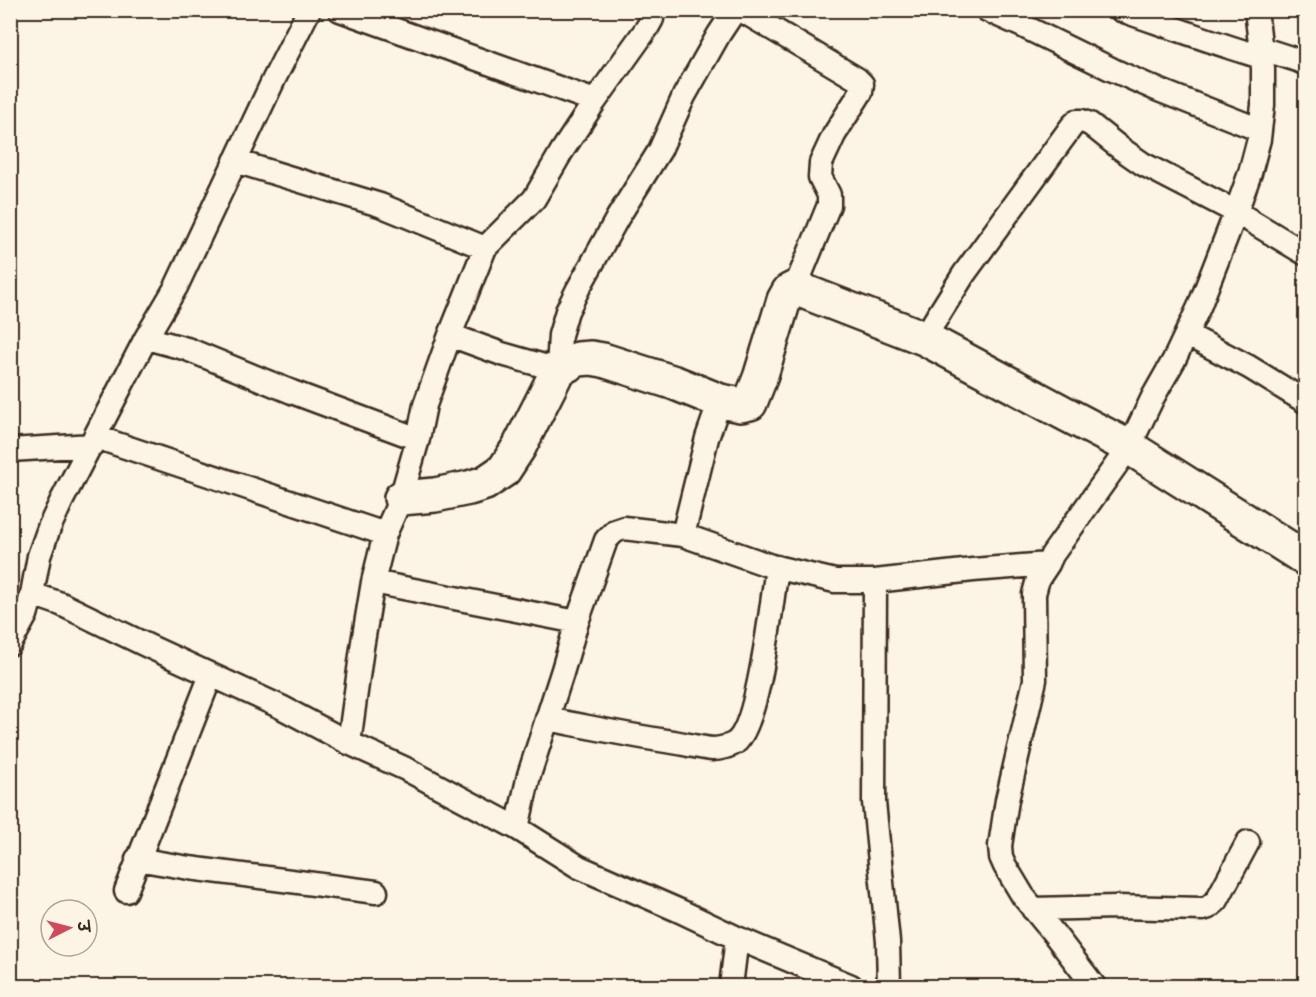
<svg xmlns="http://www.w3.org/2000/svg" width="1316" height="997" font-family="'Architects Daughter','Playpen Sans Deva',sans-serif">
	<style>
		.lines { fill: none; stroke-linecap: round; stroke-linejoin: round }
		.street-casing { stroke: #3b2a1e; stroke-width: 27 }
		.secondary-casing { stroke: #3b2a1e; stroke-width: 38 }
		.street { stroke: #fcf5e5; stroke-width: 22 }
		.secondary { stroke: #fcf5e5; stroke-width: 33 }
	</style>
	<rect width="100%" height="100%" fill="#fcf5e5"/>
	<filter id="ink" filterUnits="userSpaceOnUse"><feTurbulence type="fractalNoise" baseFrequency=".0167" numOctaves="2"/><feDisplacementMap in="SourceGraphic" scale="12" xChannelSelector="R" yChannelSelector="G"/><feConvolveMatrix kernelMatrix="1 2 1 2 8 2 1 2 1" color-interpolation-filters="sRGB"/></filter>
	<g filter="url(#ink)">
		<g class="lines">
			<g class="street-casing">
				<path id="street" d="M 340,10 L 595,101
					M 741,10 L 857,79 L 862,84 L 861,92 L 834,135 L 821,163 L 820,177 L 829,195 L 829,205 L 795,288
					M 987,10 L 1025,27 L 1113,70 L 1156,89 L 1260,130
					M 1121,10 C 1168,26 1214,43 1261,57
					M 1260,48 L 1297,60 L 1306,64
					M 235,161 L 380,205 L 485,248
					M 1186,334 L 1249,367 L 1306,402
					M 450,335 L 502,354 L 558,370 L 560,335 L 567,311 L 578,289 L 618,217 L 660,150 L 684,96 L 719,34 L 733,13 L 737,10
					M 146,338 L 187,349 L 292,392 L 418,439
					M 924,338 L 964,274 L 1072,126 L 1077,121 L 1082,121 L 1090,124 L 1120,148 L 1143,164 L 1236,212 L 1306,254
					M 96,437 L 385,534
					M 10,450 L 92,445
					M 683,535 L 707,438 L 720,401
					M 875,581 L 874,802 L 888,942 L 889,986
					M 373,582 L 577,622
					M 32,594 L 61,604 L 148,646 L 281,707 L 349,743 L 406,769 L 517,828 L 579,867 L 680,911 L 737,938 L 851,986
					M 10,644 L 26,615 L 32,594 L 39,556 L 49,528 L 62,500 L 146,338 L 176,287 L 274,79 L 309,10
					M 547,719 C 589,727 631,736 673,742 C 686,744 700,748 713,749 C 720,749 730,746 735,743 C 759,726 772,600 777,567
					M 349,743 L 362,648 L 373,582 L 385,534 L 401,498 L 418,439 L 425,405 L 450,335 L 485,248 L 534,199 L 562,151 L 595,101 L 647,28 L 652,19 L 650,10
					M 517,828 L 529,775 L 562,673 L 577,622 L 606,540 L 615,531 L 624,528 L 683,535 L 771,566 L 835,581 L 875,581 L 973,570 L 1048,564
					M 137,859 L 189,868 L 376,892
					M 126,891 L 211,675
					M 1033,909 L 1117,907 L 1203,909 L 1209,907 L 1217,900 L 1248,842
					M 731,986 L 737,938
					M 1094,986 L 1055,935 L 1023,896 L 1005,866 L 1001,857 L 1000,846 L 1007,800 L 1035,680 L 1034,594 L 1038,579 L 1048,564 L 1052,555 L 1129,447 L 1153,397 L 1174,360 L 1199,307 L 1236,212 L 1250,173 L 1259,139 L 1263,105 L 1263,68 L 1256,10"/>
			</g>
			<g class="secondary-casing">
				<path id="secondary" d="M 401,498 L 435,495 L 469,488 L 485,483 L 504,470 L 519,447 L 558,370 L 578,359 L 591,358 L 603,360 L 675,383 L 720,401 L 741,405 L 750,403 L 760,378 L 784,300 L 789,291 L 795,288 L 924,338 L 1064,413 L 1129,447 L 1306,559"/>
			</g>
			<use href="#street" class="street"/>
			<use href="#secondary" class="secondary"/>
		</g>
	</g>
	<rect width="1316" height="997" fill="none" stroke="#fcf5e5" stroke-width="36"/>
	<rect x="18" y="18" width="1280" height="961" fill="none" stroke="#3b2a1e" stroke-width="2" filter="url(#ink)"/>
	<g transform="translate(69 928) rotate(84)"><circle r="28" fill="#fcf5e5" stroke="#afa495" stroke-width="1.5"/>
	<path d="M0-4.5L10 22L0 15L-10 22Z" fill="#d1495b"/>
	<text y="-9" font-size="16" font-weight="bold" text-anchor="middle" fill="#3b2a1e">उ</text>
	</g>
</svg>
